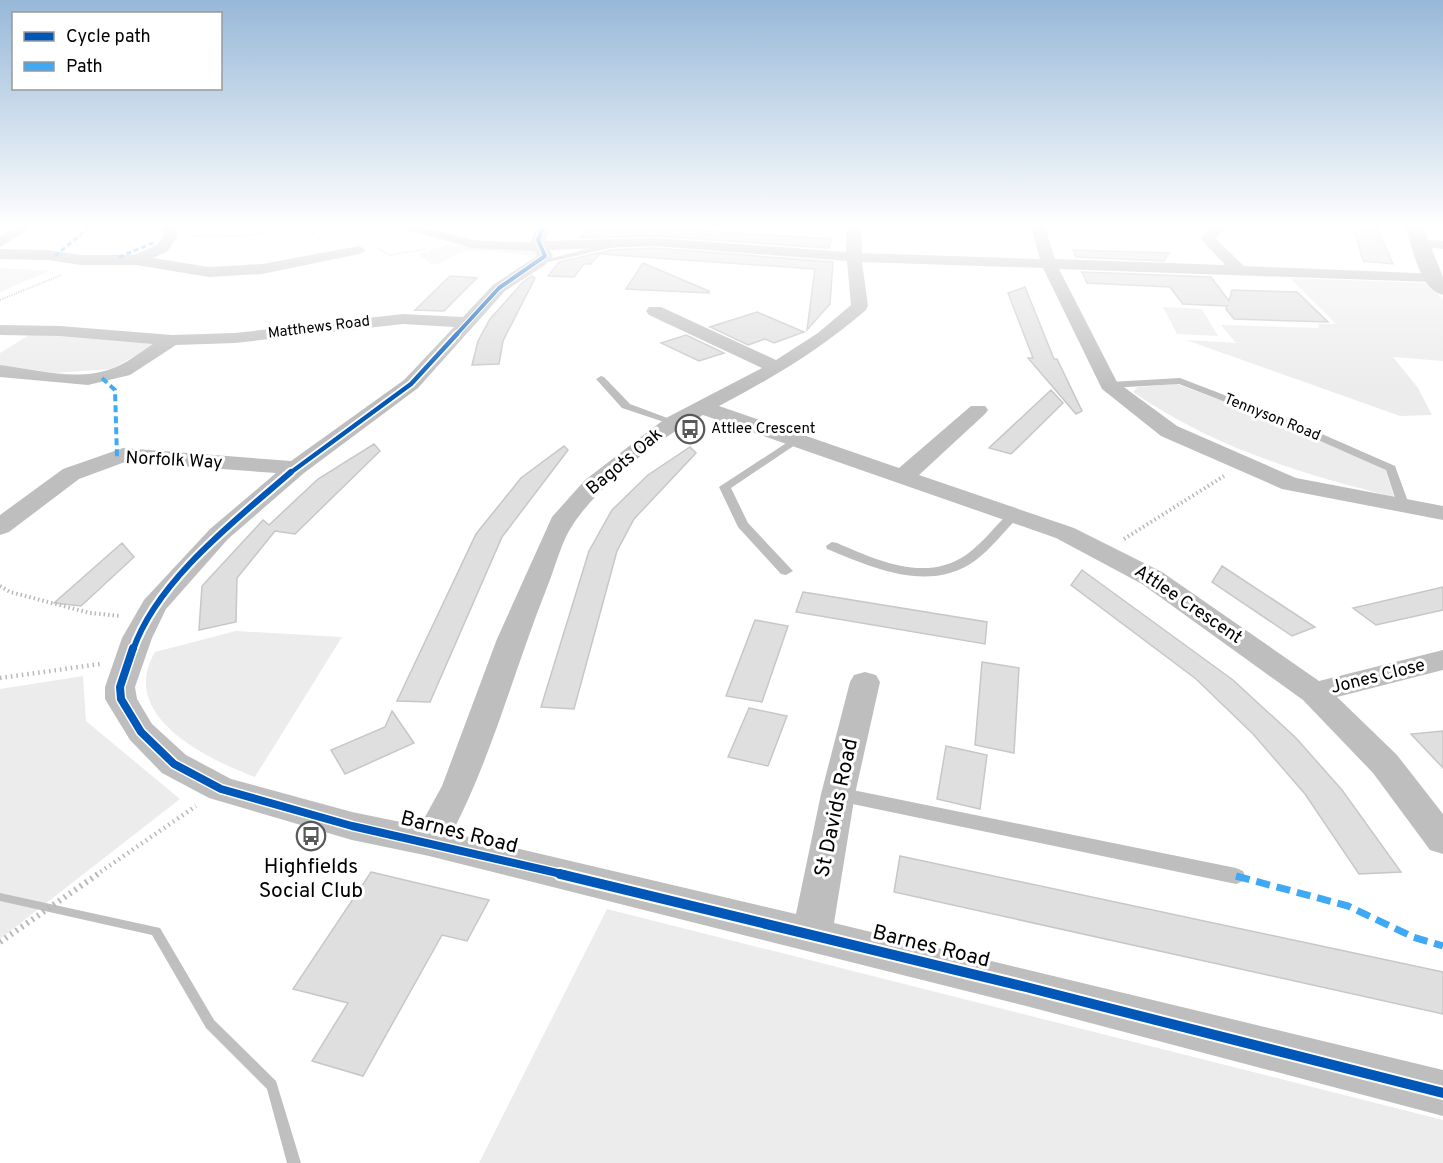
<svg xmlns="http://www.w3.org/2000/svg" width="1443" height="1163" font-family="Overpass,sans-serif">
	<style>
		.green { fill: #ececec }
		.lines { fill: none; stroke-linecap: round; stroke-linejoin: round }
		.stream { fill: #bfbfbf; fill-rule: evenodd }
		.building { fill: #dfdfdf; stroke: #c7c7c7; stroke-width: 1.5 }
		.path-far3 { stroke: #b9b9b9; stroke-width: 2; stroke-dasharray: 1 1.5; stroke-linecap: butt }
		.path-far2 { stroke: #b9b9b9; stroke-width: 4; stroke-dasharray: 1.5 3; stroke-linecap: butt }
		.path-far1 { stroke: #b9b9b9; stroke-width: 4.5; stroke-dasharray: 1.5 4; stroke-linecap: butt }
		.path { stroke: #b9b9b9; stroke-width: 6; stroke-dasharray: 2 4.5; stroke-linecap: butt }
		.lane { fill: #bebebe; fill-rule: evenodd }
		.street { fill: #bebebe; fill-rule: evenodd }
		.secondary { fill: #b8b8b8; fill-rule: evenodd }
		.quiet-far2 { stroke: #3fa9f5; stroke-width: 3; stroke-dasharray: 5 3; stroke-linecap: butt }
		.quiet-far1 { stroke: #3fa9f5; stroke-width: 4; stroke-dasharray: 7 4; stroke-linecap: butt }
		.quiet { stroke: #3fa9f5; stroke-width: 7; stroke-dasharray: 14 7; stroke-linecap: butt }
		.cycleway-far4-casing { stroke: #fff; stroke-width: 6 }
		.cycleway-far3-casing { stroke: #fff; stroke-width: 8 }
		.cycleway-far2-casing { stroke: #fff; stroke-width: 10 }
		.cycleway-far1-casing { stroke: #fff; stroke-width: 11 }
		.cycleway-casing { stroke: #fff; stroke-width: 14 }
		.cycleway-far4 { stroke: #0057b8; stroke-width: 4 }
		.cycleway-far3 { stroke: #0057b8; stroke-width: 4.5 }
		.cycleway-far2 { stroke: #0057b8; stroke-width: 6 }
		.cycleway-far1 { stroke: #0057b8; stroke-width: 8 }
		.cycleway { stroke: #0057b8; stroke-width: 10 }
		.labels { text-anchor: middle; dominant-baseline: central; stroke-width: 6; stroke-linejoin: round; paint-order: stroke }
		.far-street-label { font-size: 15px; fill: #000; stroke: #fff }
		.far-poi-label { font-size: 15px; fill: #000; stroke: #fff; text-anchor: start }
		.street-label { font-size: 18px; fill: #000; stroke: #fff }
		.near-street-label { font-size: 21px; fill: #000; stroke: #fff }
		.near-poi-label { font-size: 21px; fill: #000; stroke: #fff }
	</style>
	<rect width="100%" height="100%" fill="#fff"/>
	<path class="green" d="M 447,245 L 541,251 L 539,258 C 521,255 476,246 459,253 C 448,257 447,262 433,265 L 417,254 Z
		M 0,268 L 49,271 L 0,292 Z
		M 1290,278 L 1429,283 L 1443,300 L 1443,361 L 1393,357 L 1418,388 L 1432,415 L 1400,416 L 1186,340 L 1236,343 L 1221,325 L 1319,328 L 1318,324 L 1336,324 Z
		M 1163,307 L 1202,309 L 1218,336 L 1177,334 Z
		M 32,333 L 160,342 L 111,369 L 55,373 L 0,365 L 0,353 Z
		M 1177,384 L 1282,423 L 1385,468 L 1394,497 C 1300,474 1213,447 1133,392 L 1138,387 Z
		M 236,631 L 342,637 L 255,777 C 207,759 117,716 155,652 Z
		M 83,676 L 86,721 L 180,799 L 0,939 L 0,689 Z
		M 607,909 L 1443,1120 L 1443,1163 L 479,1163 Z"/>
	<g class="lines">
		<path class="stream" d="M 0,893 L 160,928 L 214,1020 L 276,1081 L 301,1163 L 287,1163 L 267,1089 L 206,1028 L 152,935 L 0,901 Z"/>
	</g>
	<path class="building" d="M 589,227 L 645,227 L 832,239 L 829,248 L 655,236 L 580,238 Z
		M 1354,227 L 1377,227 L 1393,264 L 1363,261 Z
		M 655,248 L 833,262 L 830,304 L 807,330 L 815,269 L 599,254 L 591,264 L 584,264 L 574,277 L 548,276 L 559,262 L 611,250 Z
		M 1073,250 L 1169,253 L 1164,261 L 1076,257 Z
		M 643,263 L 709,291 L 709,293 L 626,289 Z
		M 1082,272 L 1211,277 L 1229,301 L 1232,290 L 1297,292 L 1328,322 L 1234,319 L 1226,309 L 1227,306 L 1183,304 L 1170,287 L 1087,283 Z
		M 450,276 L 477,278 L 444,311 L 415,310 Z
		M 532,276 L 535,278 L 503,341 L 499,364 L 472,365 L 478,341 L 490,319 L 523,282 Z
		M 1025,287 L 1054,359 L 1057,359 L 1082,411 L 1076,414 L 1028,358 L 1033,358 L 1008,293 Z
		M 757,312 L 804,332 L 774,343 L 765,339 L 748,345 L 710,327 Z
		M 686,335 L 724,353 L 699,361 L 661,343 Z
		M 1051,390 L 1063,403 L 1011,454 L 989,448 Z
		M 374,444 L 380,451 L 295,534 L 275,531 L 237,578 L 236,622 L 199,630 L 202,586 L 263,520 L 269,525 L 318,479 Z
		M 564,446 L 568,450 L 502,537 L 430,702 L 397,701 L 476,534 L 521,478 Z
		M 690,447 L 696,453 L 634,519 L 617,551 L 574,709 L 541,707 L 589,551 L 612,510 L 648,475 Z
		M 122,543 L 134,557 L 81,606 L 54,603 Z
		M 1222,566 L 1315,627 L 1292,636 L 1212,582 Z
		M 1082,570 L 1233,680 L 1296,738 L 1342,790 L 1401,872 L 1359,874 L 1305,794 L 1253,734 L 1196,679 L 1071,585 Z
		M 1443,587 L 1443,610 L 1376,625 L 1353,608 Z
		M 803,592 L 987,622 L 985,644 L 796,612 Z
		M 755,620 L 788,626 L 762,702 L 726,696 Z
		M 982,662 L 1019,668 L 1014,753 L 975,745 Z
		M 749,708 L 787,716 L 768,766 L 728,757 Z
		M 392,711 L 414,743 L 345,774 L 331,750 L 385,727 Z
		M 1443,731 L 1443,768 L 1411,734 Z
		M 946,746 L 987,755 L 980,809 L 937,799 Z
		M 900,856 L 1443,972 L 1443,1014 L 894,892 Z
		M 371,872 L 489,900 L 467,941 L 442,935 L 363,1076 L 312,1061 L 348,1003 L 293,989 Z"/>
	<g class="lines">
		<path class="path-far3" d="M 308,227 L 319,240
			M 189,236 L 243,236 L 300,227
			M 378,249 L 390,255 L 426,249
			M 0,300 L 61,275"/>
		<path class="path-far2" d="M 1124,539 L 1224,476
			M 0,586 L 10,592 L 90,613 L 121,616"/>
		<path class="path-far1" d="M 0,678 L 100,664
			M 96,875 L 196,806"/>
		<path class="path" d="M 0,942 L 98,874"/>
		<path class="lane" d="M 611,243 L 615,245 L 614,247 L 540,264 L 536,262 Z
			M 601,376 L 604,377 L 630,404 L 678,422 L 673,425 L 622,408 L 596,379 Z
			M 1180,378 L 1290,420 L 1395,466 L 1410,507 L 1404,511 L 1398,507 L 1386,470 L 1282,424 L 1179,384 L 1109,388 L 1104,385 L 1109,382 Z
			M 794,438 L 799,441 L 798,443 L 731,488 L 748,523 L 793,571 L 786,575 L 781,574 L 738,527 L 719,487 Z
			M 1014,511 L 1018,512 L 1020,515 L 1018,518 C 1004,531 992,548 976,560 C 930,594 873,568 827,549 L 826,546 L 832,542 L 837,543 C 877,560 925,583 966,555 C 982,544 995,526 1010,512 Z
			M 838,787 L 1236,868 L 1243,871 L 1245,876 L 1243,881 L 1236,884 L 838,801 L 832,799 L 829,794 L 832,789 Z"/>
		<path class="street" d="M 16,227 L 33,227 L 0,247 L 0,237 Z
			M 161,227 L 175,227 L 178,235 L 168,251 L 153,258 L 209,267 L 262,264 L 359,246 L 366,250 L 359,254 L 262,274 L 209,277 L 136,265 L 81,265 L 48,260 L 0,259 L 0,249 L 48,250 L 81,255 L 134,255 L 157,245 L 164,235 Z
			M 406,227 C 431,226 451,236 475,240 C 494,242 513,242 531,242 L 536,227 L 550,227 L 546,241 L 655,238 L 846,252 L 847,227 L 861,227 L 862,253 L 1040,259 L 1031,227 L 1045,227 L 1055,259 L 1225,265 L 1200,238 L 1212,227 L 1227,227 L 1215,238 L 1244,266 L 1439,274 L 1441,277 L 1439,280 L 1433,282 L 1059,269 L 1117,382 L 1177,426 L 1296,478 L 1443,506 L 1443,520 L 1282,489 L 1161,436 L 1102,389 L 1043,268 L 862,262 L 868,306 L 866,310 C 820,350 772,378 719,406 L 899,468 L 971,406 L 985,406 L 988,410 L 985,414 L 919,475 L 1074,528 L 1162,572 L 1319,681 L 1443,650 L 1443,670 L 1337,697 L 1397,755 L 1443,814 L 1443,854 L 1430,850 L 1373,773 L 1303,700 L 1142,584 L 1056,538 L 703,415 C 662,436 600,484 574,523 C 561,541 555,569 546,590 C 514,671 492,756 452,833 L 796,914 L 821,794 L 850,682 L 854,675 L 865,672 L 876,675 L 880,682 L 855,794 L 834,923 L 1443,1070 L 1443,1116 L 1026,1006 L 429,856 L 352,840 L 209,798 L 162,773 L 130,740 L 105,699 L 105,687 L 122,638 L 144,600 L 210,529 L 276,473 L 125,462 L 79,479 L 9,532 L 0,535 L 0,515 L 63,469 L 123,448 L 291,461 L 404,380 L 454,327 L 403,324 L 235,343 L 176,345 L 130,375 L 88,385 L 0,377 L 0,365 C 34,369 75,381 108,370 C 125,365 139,353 153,344 L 60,336 L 0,335 L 0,325 L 60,326 L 172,335 L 235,333 L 403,314 L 463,317 L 493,285 L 537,256 L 535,251 L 472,248 L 408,230 ZM 655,246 L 847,261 L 851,305 L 818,333 L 776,360 L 661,307 L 649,307 L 646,311 L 649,315 L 762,368 L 666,418 L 585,480 L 552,517 L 497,639 L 442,786 L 420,826 L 352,812 L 231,779 L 186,755 L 152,724 L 137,699 L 135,687 L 152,638 L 166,609 L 228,539 L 304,473 L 418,388 L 505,291 L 545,265 L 553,256 L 550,250 Z
			M 1419,239 L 1443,241 L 1443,249 L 1414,246 L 1412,243 L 1414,240 Z"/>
		<path class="secondary" d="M 1405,227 L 1423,227 L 1443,277 L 1443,295 C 1419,289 1413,247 1405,227 Z"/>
		<path class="quiet-far2" d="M 177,229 L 187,227
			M 55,256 L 90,227
			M 119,257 L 155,242"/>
		<path class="quiet-far1" d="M 102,378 L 115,390 L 117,457"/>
		<path class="quiet" d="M 1236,876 L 1348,906 L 1413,937 L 1443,946"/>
		<g class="cycleway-far4-casing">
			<path id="cycleway-far4" d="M 456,335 L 499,288 L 545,256 L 538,240 L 543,227"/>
		</g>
		<g class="cycleway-far3-casing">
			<path id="cycleway-far3" d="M 290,473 L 411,384 L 457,334"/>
		</g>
		<g class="cycleway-far2-casing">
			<path id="cycleway-far2" d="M 133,650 C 157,580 237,519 291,472"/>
		</g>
		<g class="cycleway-far1-casing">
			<path id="cycleway-far1" d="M 133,648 L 120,687 L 121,699 L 141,732 L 174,764 L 221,789 L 352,826 L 566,875"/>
		</g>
		<g class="cycleway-casing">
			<path id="cycleway" d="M 560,874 L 1026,987 L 1443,1093"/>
		</g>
		<use href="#cycleway-far4" class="cycleway-far4"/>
		<use href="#cycleway-far3" class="cycleway-far3"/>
		<use href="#cycleway-far2" class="cycleway-far2"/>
		<use href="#cycleway-far1" class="cycleway-far1"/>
		<use href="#cycleway" class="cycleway"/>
	</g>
	<linearGradient id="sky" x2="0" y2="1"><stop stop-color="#97b8d8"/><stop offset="0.58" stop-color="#fff"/><stop offset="1" stop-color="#fff" stop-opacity="0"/></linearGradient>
	<rect width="1443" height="390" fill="url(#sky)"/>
	<defs>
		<g id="bus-ring" transform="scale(1.5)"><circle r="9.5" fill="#fff" stroke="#595959" stroke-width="1.5"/><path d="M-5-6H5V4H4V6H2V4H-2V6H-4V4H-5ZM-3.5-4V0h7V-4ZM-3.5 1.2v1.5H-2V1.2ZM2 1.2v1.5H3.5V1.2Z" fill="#595959"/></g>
	</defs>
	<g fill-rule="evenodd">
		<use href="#bus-ring" x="690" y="429"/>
		<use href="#bus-ring" x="311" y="836"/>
	</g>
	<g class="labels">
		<g class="far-street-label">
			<text transform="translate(319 328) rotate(-7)">Matthews Road</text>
			<text transform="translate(1272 418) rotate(22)">Tennyson Road</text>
		</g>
		<g class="far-poi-label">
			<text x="711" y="429">Attlee Crescent</text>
		</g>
		<g class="street-label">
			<text transform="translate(174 461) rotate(3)">Norfolk Way</text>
			<text transform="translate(625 462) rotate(-40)">Bagots Oak</text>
			<text transform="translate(1188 605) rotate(34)">Attlee Crescent</text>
			<text transform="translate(1378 677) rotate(-14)">Jones Close</text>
		</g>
		<g class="near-street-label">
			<text transform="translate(837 808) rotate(-78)">St Davids Road</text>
			<text transform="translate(459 833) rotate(14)">Barnes Road</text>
			<text transform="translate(931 947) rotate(14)">Barnes Road</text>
		</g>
		<g class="near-poi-label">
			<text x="311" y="867">Highfields<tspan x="311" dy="24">Social Club</tspan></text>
		</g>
	</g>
	<rect x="12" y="12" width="210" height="78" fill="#ffffff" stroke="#999999" stroke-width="1.5"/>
	<rect x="24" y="32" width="30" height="9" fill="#0057b8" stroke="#999999" stroke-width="1.5"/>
	<text x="66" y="42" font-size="18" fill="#000000">Cycle path</text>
	<rect x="24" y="62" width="30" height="9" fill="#3fa9f5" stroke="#999999" stroke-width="1.5"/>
	<text x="66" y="72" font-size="18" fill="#000000">Path</text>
</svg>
